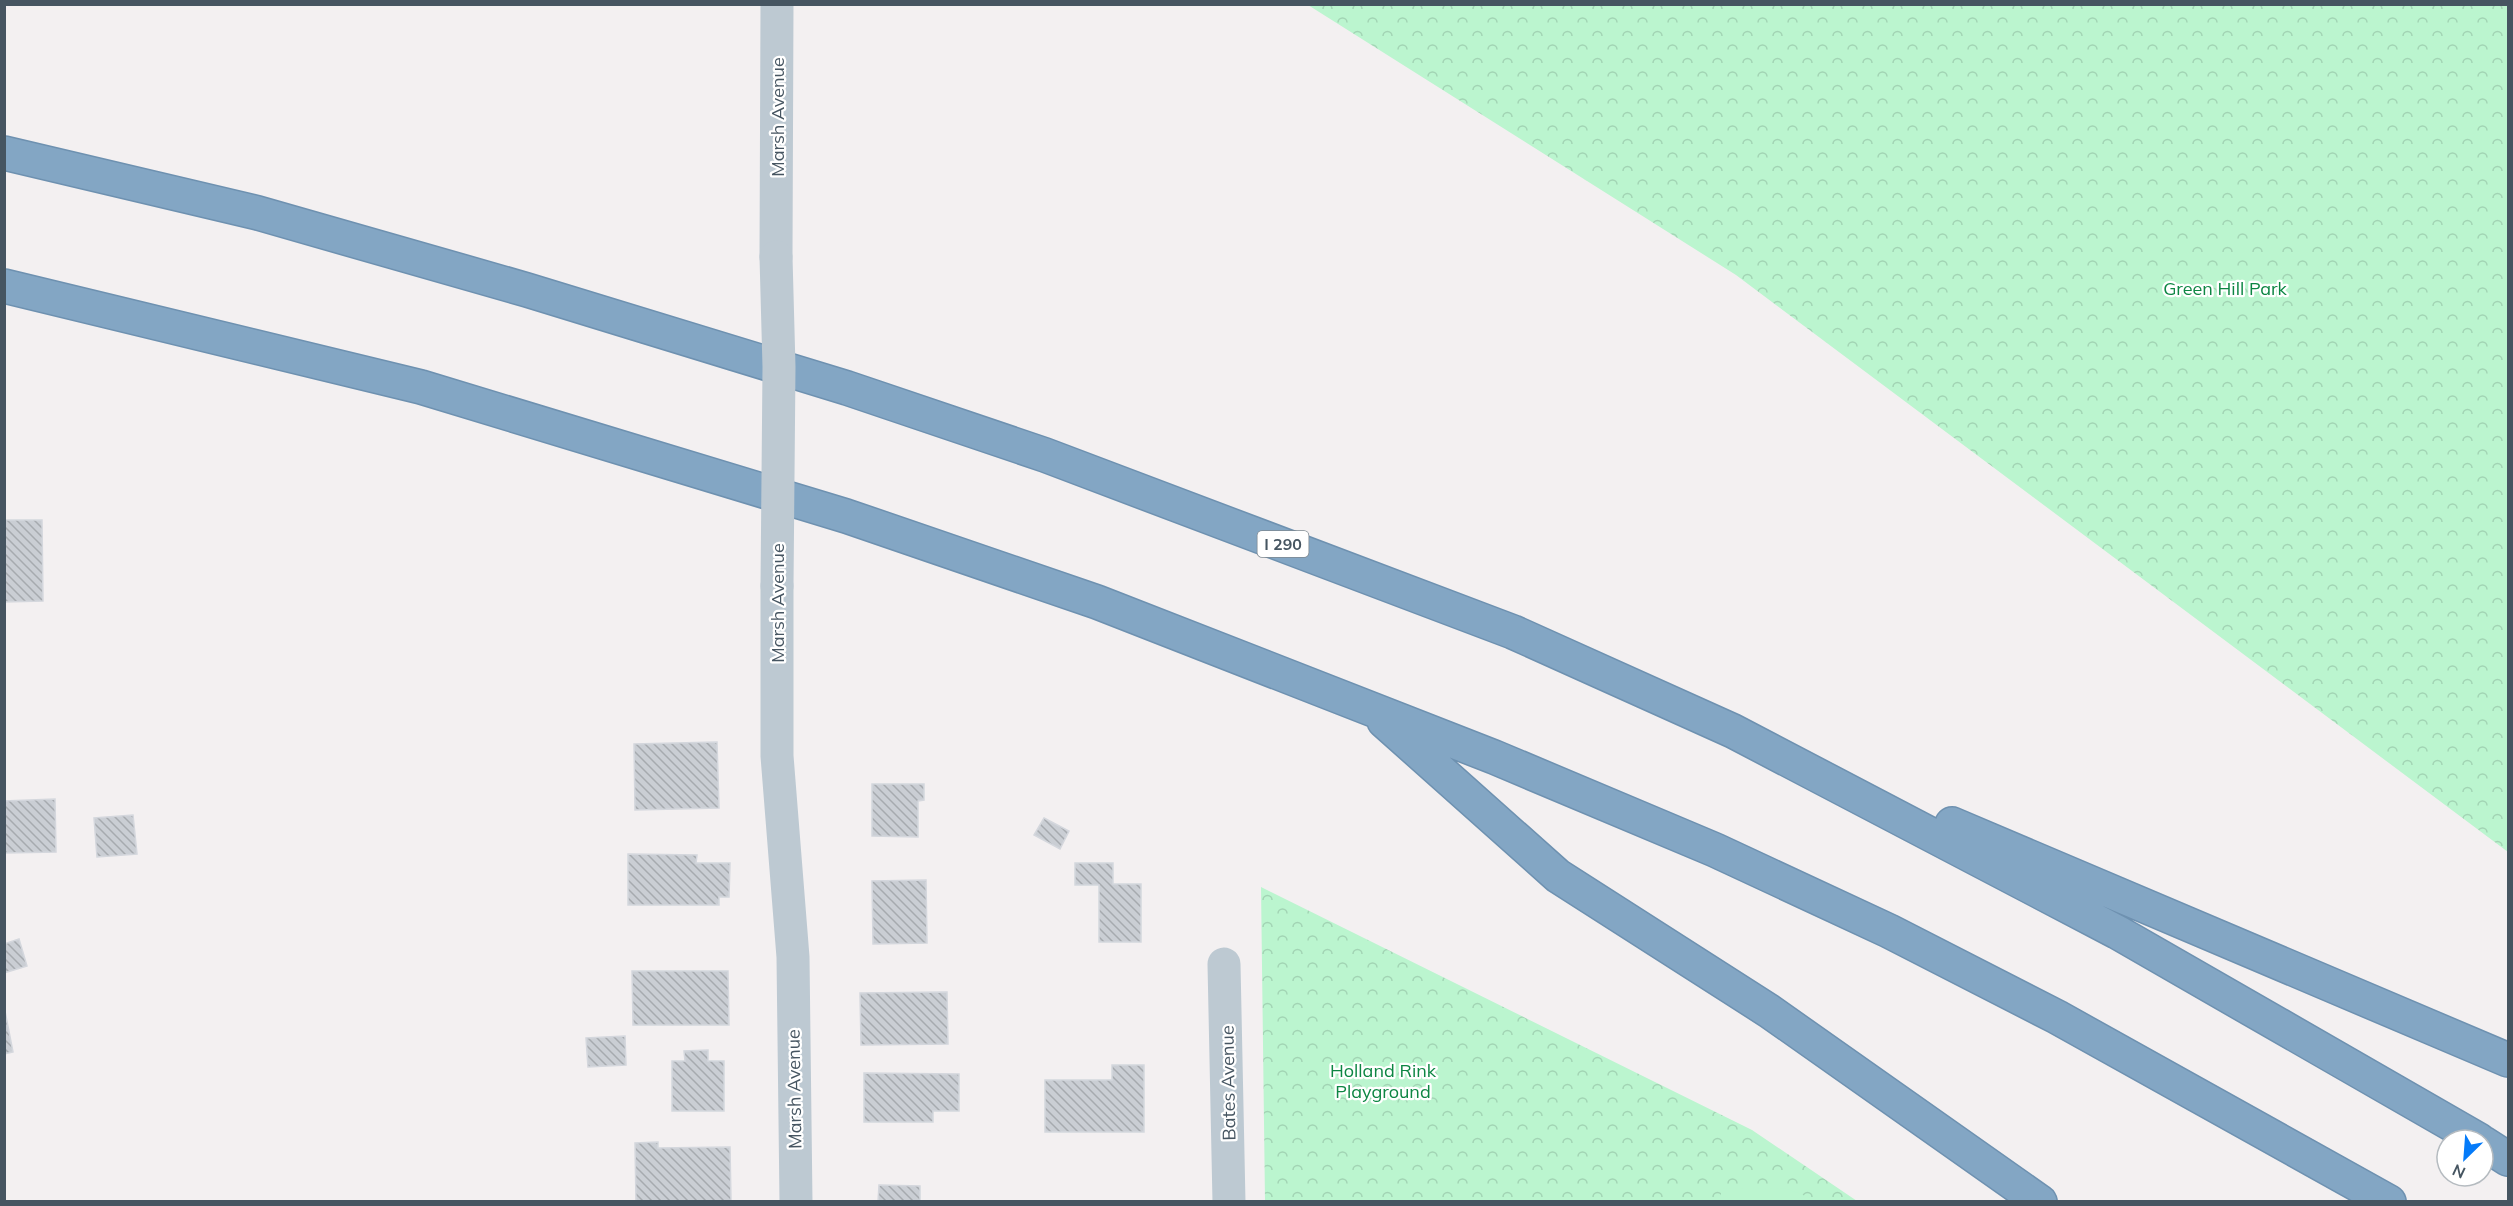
<svg xmlns="http://www.w3.org/2000/svg" width="2513" height="1206" font-family="Mulish,sans-serif">
	<style>
		.park { fill: url(#park-crowns) }
		.garden { fill: #bbf5cf }
		.building { fill: url(#building-back-hatch); stroke: #d4d7dd; stroke-width: 1.5 }
		.lines { fill: none; stroke-linecap: round; stroke-linejoin: round }
		.highway-casing { stroke: #6e91b0; stroke-width: 36 }
		.street { stroke: #bdc9d2; stroke-width: 33 }
		.highway { stroke: #83a6c4; stroke-width: 33 }
		.street-bridge { stroke: #bdc9d2; stroke-width: 33 }
		.labels { text-anchor: middle; dominant-baseline: central; stroke-width: 4.5; stroke-linejoin: round; paint-order: stroke }
		.shield { fill: #fff; stroke: #7e8890; stroke-width: 1.5 }
		.shield-label { font-size: 16px; font-weight: bold; fill: #465561 }
		.street-label { font-size: 18px; fill: #465561; stroke: #fff }
		.park-label { font-size: 18px; fill: #0d8643; stroke: #fff }
	</style>
	<defs>
		<pattern id="park-crowns" width="20" height="18" patternUnits="userSpaceOnUse" patternTransform="scale(1.5)"><rect width="20" height="18" fill="#bbf5cf"/><path d="M2 6a3 3 0 1 1 6 0M12 15a3 3 0 1 1 6 0" fill="none" stroke="#a2d4b4"/></pattern>
		<pattern id="building-back-hatch" width="6" height="6" patternUnits="userSpaceOnUse" patternTransform="scale(1.5)"><rect width="6" height="6" fill="#caced4"/><path d="M-1 5l2 2M0 0l6 6M5-1l2 2" fill="none" stroke="#a6aaaf"/></pattern>
	</defs>
	<rect width="100%" height="100%" fill="#f3f0f1"/>
	<path class="park" d="M 1308,5 L 2508,5 L 2508,852 L 1736,275 Z
		M 1261,887 L 1752,1130 L 1857,1201 L 1265,1201 Z"/>
	<path class="garden" d="M 1721,1188 L 1787,1189 L 1819,1201 L 1721,1201 Z"/>
	<path class="building" d="M 4,520 L 42,520 L 43,601 L 4,602 Z
		M 717,742 L 719,808 L 635,810 L 634,744 Z
		M 872,784 L 924,784 L 924,800 L 918,801 L 918,837 L 872,836 Z
		M 55,799 L 56,852 L 4,853 L 4,801 Z
		M 133,815 L 137,854 L 97,857 L 94,818 Z
		M 1044,818 L 1069,831 L 1060,849 L 1034,835 Z
		M 628,854 L 697,855 L 696,863 L 730,863 L 729,897 L 719,897 L 719,905 L 628,905 Z
		M 1075,863 L 1113,863 L 1113,884 L 1141,884 L 1141,942 L 1099,942 L 1099,885 L 1075,885 Z
		M 926,880 L 927,943 L 873,944 L 872,881 Z
		M 19,939 L 27,966 L 4,973 L 4,944 Z
		M 632,971 L 728,971 L 729,1025 L 633,1025 Z
		M 947,992 L 948,1044 L 861,1045 L 860,993 Z
		M 4,1006 L 13,1052 L 4,1054 Z
		M 625,1036 L 626,1065 L 588,1067 L 586,1038 Z
		M 708,1050 L 708,1061 L 724,1061 L 724,1111 L 672,1111 L 672,1061 L 685,1061 L 684,1051 Z
		M 1112,1065 L 1144,1065 L 1144,1132 L 1045,1132 L 1045,1080 L 1112,1080 Z
		M 864,1073 L 959,1074 L 959,1111 L 933,1111 L 933,1122 L 864,1122 Z
		M 658,1142 L 658,1148 L 730,1147 L 731,1201 L 636,1202 L 635,1143 Z
		M 879,1185 L 920,1186 L 920,1202 L 878,1202 Z"/>
	<g class="lines">
		<g class="highway-casing">
			<path id="highway" d="M 4,153 L 258,213 L 527,290 L 847,388 L 1045,455 L 1513,632 L 1733,731 L 2117,932 L 2479,1140
				M 4,286 L 421,387 L 846,516 L 1097,602 L 1494,757 L 1715,850 L 1889,931 L 2057,1017 L 2389,1202
				M 1384,721 L 1558,876 L 1769,1011 L 2040,1202
				M 1952,824 L 2508,1060
				M 2483,1143 L 2508,1159"/>
		</g>
		<path class="street" d="M 776,257 L 777,4
			M 777,586 L 777,756 L 793,957 L 796,1202
			M 1224,964 L 1229,1202"/>
		<use href="#highway" class="highway"/>
		<path class="street-bridge" d="M 776,257 L 779,367 L 777,586"/>
	</g>
	<g class="labels">
		<rect class="shield" x="1257.5" y="531" width="51" height="26" rx="4.5"/>
		<g class="shield-label">
			<text x="1283" y="544">I 290</text>
		</g>
		<g class="street-label">
			<text transform="translate(777 117) rotate(-90)">Marsh Avenue</text>
			<text transform="translate(777 603) rotate(-90)">Marsh Avenue</text>
			<text transform="translate(1228 1083) rotate(-91)">Bates Avenue</text>
			<text transform="translate(794 1089) rotate(-91)">Marsh Avenue</text>
		</g>
		<g class="park-label">
			<text x="2225" y="288">Green Hill Park</text>
			<text x="1383" y="1070">Holland Rink<tspan x="1383" dy="21">Playground</tspan></text>
		</g>
	</g>
	<rect width="2513" height="1206" fill="none" stroke="#465561" stroke-width="12"/>
	<g transform="translate(2465 1158) rotate(205)"><circle r="28" fill="#ffffff" stroke="#b5bbc0" stroke-width="1.5"/>
	<path d="M0-4.5L10 22L0 15L-10 22Z" fill="#057bf9"/>
	<text y="-9" font-size="16" font-weight="bold" text-anchor="middle" fill="#465561">N</text>
	</g>
</svg>
